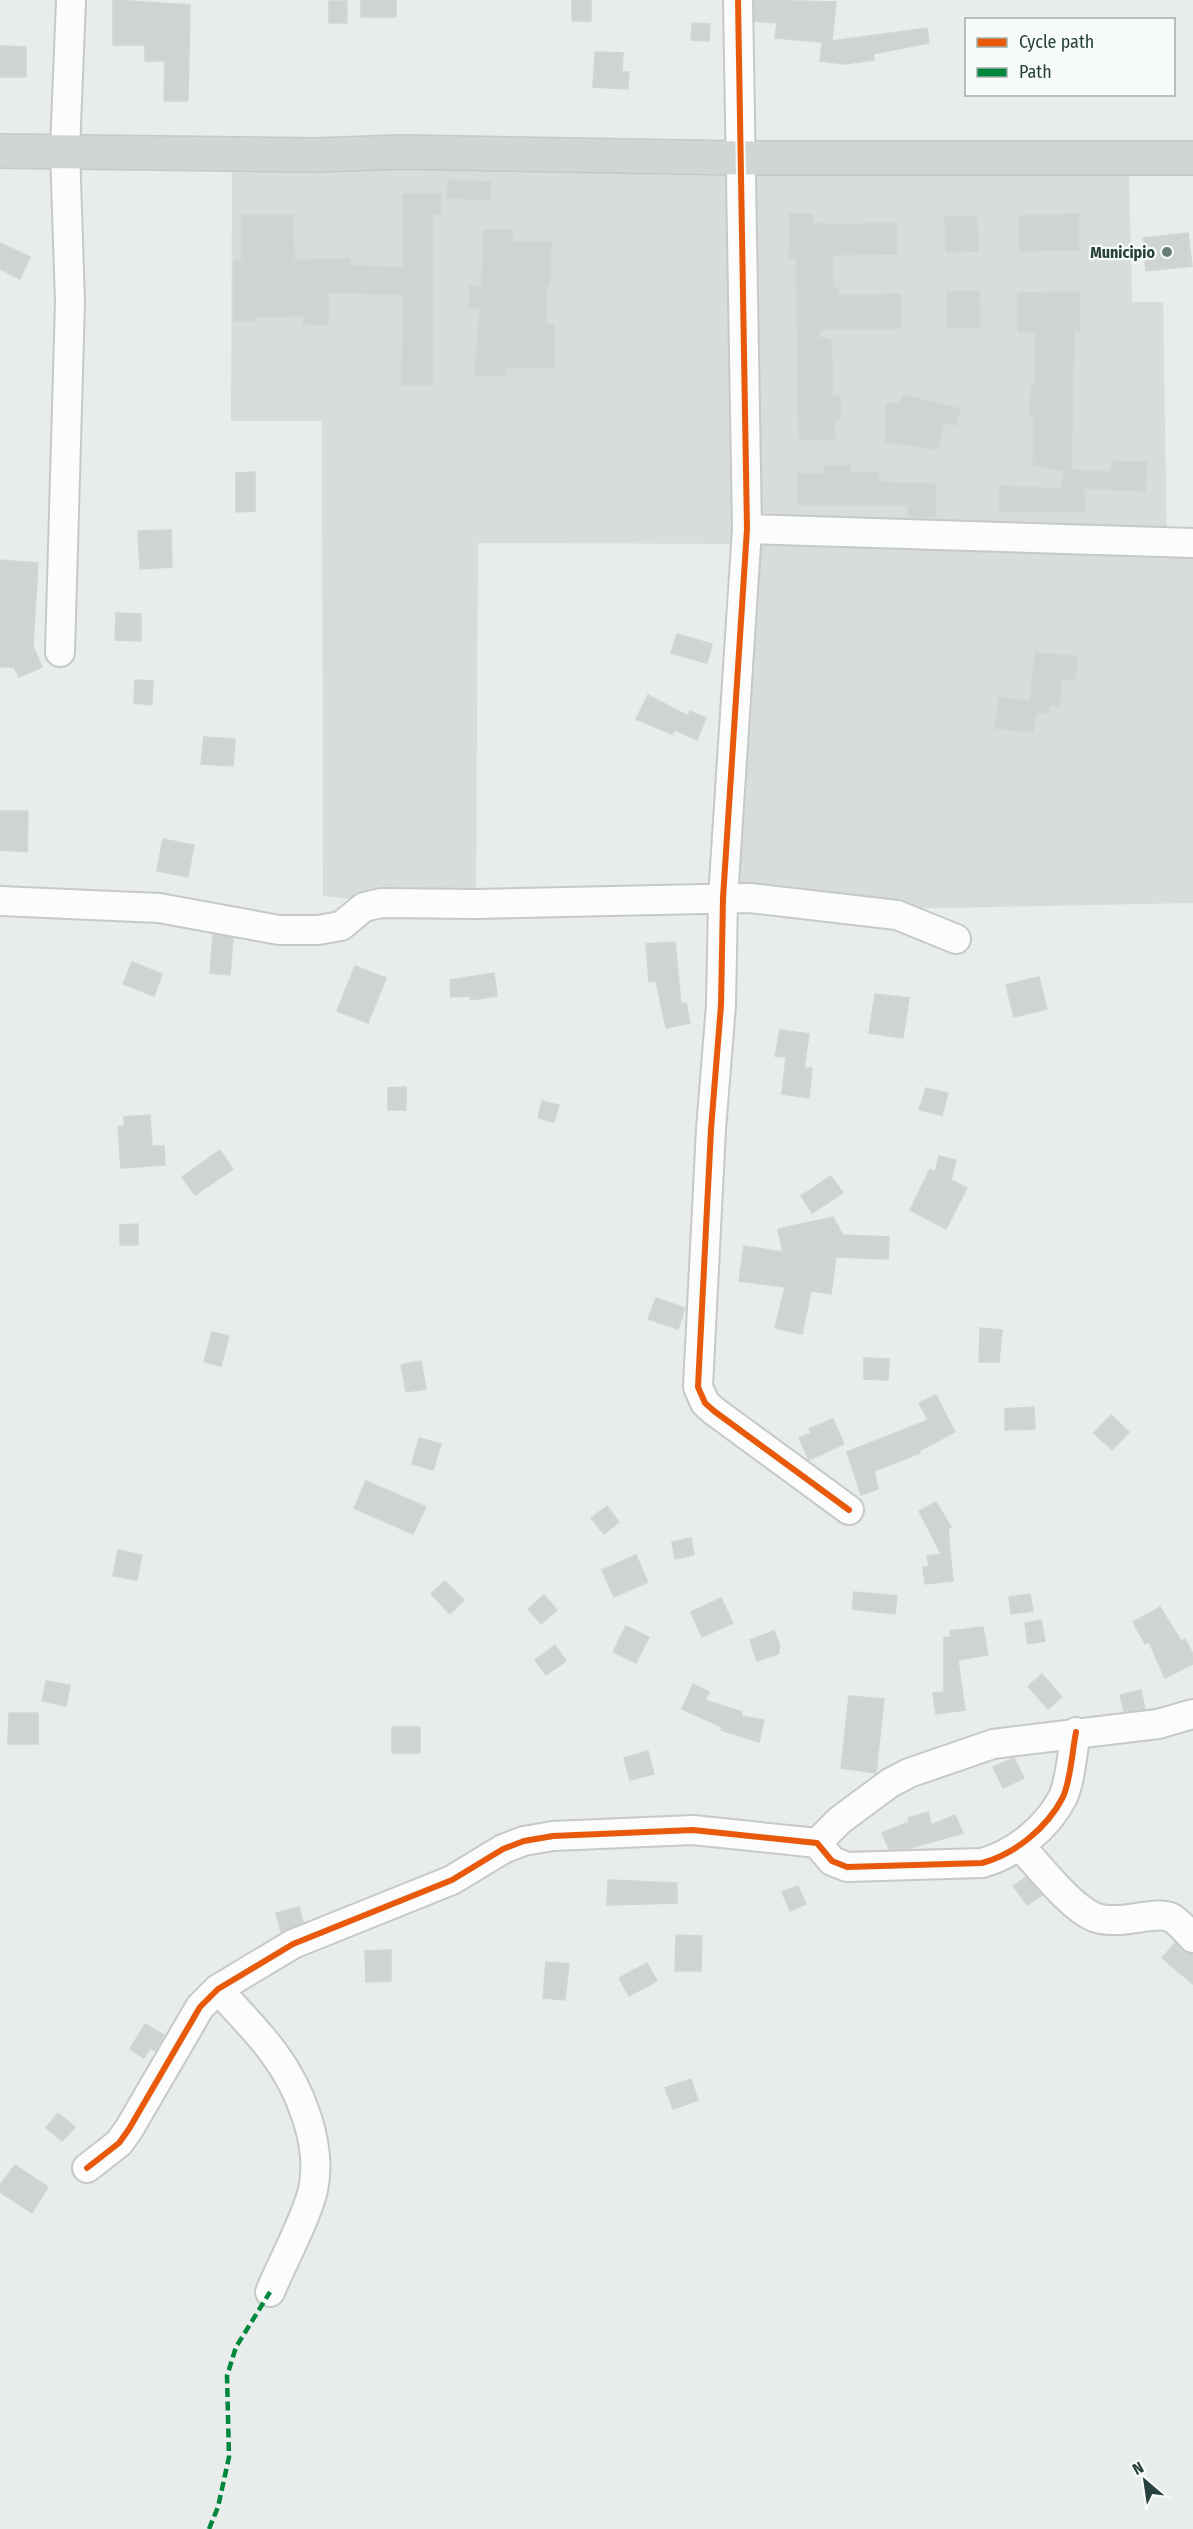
<svg xmlns="http://www.w3.org/2000/svg" width="1193" height="2529" font-family="'Fira Sans Condensed',sans-serif">
	<style>
		.built { fill: #d6ddda }
		.building { fill: #cfd3d2; stroke: #d1d5d3; stroke-width: 1.5 }
		.lines { fill: none; stroke-linecap: round; stroke-linejoin: round }
		.minor-casing { stroke: #c5c9c8; stroke-width: 32 }
		.major-casing { stroke: #c3cac9; stroke-width: 36 }
		.minor { stroke: #fcfcfc; stroke-width: 28 }
		.major { stroke: #d0d6d5; stroke-width: 33 }
		.quiet { stroke: #00873e; stroke-width: 4.5; stroke-dasharray: 9 4.5; stroke-linecap: butt }
		.cycleway-casing { stroke: #f7fbf9; stroke-width: 10 }
		.cycleway { stroke: #e8590c; stroke-width: 6 }
		.poi-dot { fill: #6a7c78; stroke: #f7fbf9; stroke-width: 2 }
		.labels { text-anchor: middle; dominant-baseline: central; stroke-width: 4.5; stroke-linejoin: round; paint-order: stroke }
		.poi-label { font-size: 16px; font-weight: bold; fill: #26403b; stroke: #f7fbf9; text-anchor: end }
	</style>
	<rect width="100%" height="100%" fill="#e8ecea"/>
	<path class="built" d="M 232,165 L 1129,173 L 1132,302 L 1163,302 L 1167,552 L 1193,553 L 1193,903 L 897,909 L 748,893 L 729,877 L 740,544 L 478,543 L 476,899 L 381,902 L 323,896 L 322,421 L 231,421 Z"/>
	<path class="building" d="M 113,0 L 190,5 L 188,101 L 164,101 L 165,61 L 145,61 L 145,45 L 113,45 Z
		M 361,0 L 396,0 L 396,17 L 361,17 Z
		M 572,0 L 591,0 L 591,21 L 572,21 Z
		M 754,0 L 836,2 L 832,41 L 927,28 L 929,43 L 873,54 L 874,60 L 844,64 L 820,61 L 822,42 L 775,38 L 777,23 L 755,21 Z
		M 329,1 L 347,1 L 347,23 L 329,23 Z
		M 692,23 L 710,24 L 709,41 L 691,40 Z
		M 0,46 L 26,47 L 26,77 L 0,77 Z
		M 595,52 L 623,53 L 622,72 L 629,72 L 628,89 L 593,87 Z
		M 448,180 L 490,182 L 490,200 L 447,198 Z
		M 403,194 L 441,194 L 441,214 L 433,214 L 432,385 L 402,385 L 403,294 L 328,293 L 328,325 L 303,324 L 304,316 L 255,317 L 255,321 L 234,321 L 234,260 L 242,260 L 242,215 L 293,215 L 294,260 L 350,259 L 350,266 L 403,267 Z
		M 790,214 L 813,214 L 813,223 L 833,225 L 896,223 L 897,254 L 833,255 L 833,288 L 838,288 L 838,296 L 901,294 L 901,328 L 819,329 L 819,337 L 831,340 L 833,396 L 840,395 L 840,419 L 834,420 L 835,439 L 799,440 L 796,258 L 789,258 Z
		M 1079,214 L 1078,250 L 1020,251 L 1020,216 Z
		M 945,217 L 977,217 L 978,251 L 946,252 Z
		M 483,230 L 512,230 L 512,242 L 551,242 L 550,285 L 547,285 L 545,324 L 554,324 L 554,367 L 505,368 L 505,376 L 475,375 L 480,308 L 469,308 L 470,286 L 482,287 Z
		M 1188,233 L 1192,266 L 1146,271 L 1143,238 Z
		M 0,243 L 30,257 L 20,279 L 0,269 Z
		M 979,291 L 980,327 L 948,327 L 947,292 Z
		M 1079,292 L 1079,330 L 1074,330 L 1071,470 L 1112,472 L 1112,461 L 1146,462 L 1145,491 L 1084,488 L 1084,512 L 1000,511 L 1000,486 L 1062,489 L 1064,471 L 1033,465 L 1034,417 L 1030,417 L 1031,385 L 1035,385 L 1036,332 L 1018,332 L 1018,293 Z
		M 903,395 L 960,409 L 956,425 L 943,422 L 938,449 L 885,442 L 886,403 L 901,403 Z
		M 825,466 L 850,466 L 850,473 L 878,472 L 878,482 L 936,484 L 935,517 L 908,516 L 908,505 L 798,505 L 798,474 L 825,474 Z
		M 255,472 L 255,511 L 236,512 L 236,473 Z
		M 171,530 L 172,567 L 140,569 L 138,531 Z
		M 0,560 L 38,563 L 33,646 L 42,667 L 19,677 L 14,667 L 0,667 Z
		M 116,613 L 141,614 L 141,641 L 115,640 Z
		M 677,634 L 712,644 L 707,663 L 671,653 Z
		M 1035,653 L 1077,656 L 1075,680 L 1062,679 L 1059,706 L 1049,705 L 1048,714 L 1036,712 L 1033,732 L 995,728 L 999,697 L 1030,701 Z
		M 135,680 L 153,681 L 152,705 L 134,703 Z
		M 648,695 L 688,716 L 690,711 L 706,718 L 697,740 L 675,730 L 672,734 L 636,719 Z
		M 204,737 L 235,739 L 233,766 L 201,764 Z
		M 0,811 L 28,811 L 27,852 L 0,850 Z
		M 163,839 L 194,845 L 188,877 L 157,871 Z
		M 213,935 L 233,938 L 230,975 L 210,973 Z
		M 675,942 L 681,1004 L 686,1003 L 690,1023 L 666,1028 L 656,981 L 649,982 L 646,944 Z
		M 132,962 L 162,974 L 154,996 L 123,984 Z
		M 355,966 L 386,978 L 368,1023 L 337,1011 Z
		M 494,973 L 497,996 L 471,1000 L 470,996 L 451,997 L 450,980 Z
		M 1039,977 L 1047,1009 L 1014,1017 L 1006,985 Z
		M 875,994 L 909,998 L 903,1038 L 869,1033 Z
		M 780,1030 L 809,1034 L 804,1068 L 812,1068 L 809,1098 L 782,1094 L 786,1057 L 775,1056 Z
		M 406,1087 L 406,1110 L 388,1110 L 388,1088 Z
		M 926,1088 L 948,1093 L 942,1115 L 919,1110 Z
		M 542,1101 L 559,1105 L 554,1122 L 538,1118 Z
		M 150,1115 L 152,1146 L 164,1146 L 165,1165 L 121,1168 L 118,1127 L 124,1126 L 124,1117 Z
		M 220,1150 L 233,1169 L 195,1195 L 182,1177 Z
		M 939,1156 L 956,1160 L 951,1180 L 967,1188 L 946,1229 L 910,1210 L 930,1169 L 935,1172 Z
		M 831,1176 L 843,1193 L 812,1213 L 801,1196 Z
		M 833,1217 L 843,1235 L 889,1237 L 888,1259 L 836,1257 L 831,1294 L 811,1291 L 802,1334 L 775,1328 L 785,1287 L 739,1281 L 744,1246 L 783,1252 L 778,1229 Z
		M 138,1224 L 138,1245 L 120,1245 L 120,1225 Z
		M 656,1298 L 685,1308 L 678,1329 L 648,1319 Z
		M 980,1328 L 1002,1330 L 999,1362 L 979,1362 Z
		M 212,1332 L 229,1336 L 221,1366 L 204,1362 Z
		M 864,1358 L 889,1359 L 888,1380 L 864,1379 Z
		M 421,1361 L 426,1389 L 406,1392 L 401,1365 Z
		M 936,1395 L 955,1432 L 919,1451 L 920,1453 L 874,1471 L 878,1489 L 861,1495 L 847,1452 L 928,1420 L 919,1403 Z
		M 1034,1407 L 1035,1429 L 1005,1430 L 1005,1409 Z
		M 1111,1415 L 1129,1432 L 1112,1450 L 1094,1433 Z
		M 833,1419 L 844,1444 L 809,1460 L 799,1438 L 811,1433 L 809,1429 Z
		M 419,1438 L 441,1444 L 433,1470 L 412,1464 Z
		M 366,1481 L 426,1507 L 413,1534 L 354,1508 Z
		M 936,1502 L 951,1527 L 948,1528 L 953,1581 L 925,1584 L 923,1567 L 929,1567 L 927,1556 L 941,1554 L 919,1511 Z
		M 607,1506 L 619,1522 L 604,1534 L 591,1518 Z
		M 691,1538 L 694,1555 L 675,1559 L 672,1542 Z
		M 118,1550 L 142,1555 L 137,1580 L 113,1576 Z
		M 636,1555 L 648,1582 L 614,1597 L 602,1570 Z
		M 445,1581 L 464,1600 L 450,1614 L 431,1594 Z
		M 854,1592 L 897,1596 L 895,1614 L 852,1609 Z
		M 1030,1594 L 1033,1611 L 1011,1614 L 1009,1597 Z
		M 544,1595 L 557,1610 L 541,1624 L 528,1609 Z
		M 721,1598 L 733,1623 L 702,1637 L 691,1612 Z
		M 1160,1607 L 1181,1641 L 1185,1639 L 1193,1654 L 1193,1664 L 1165,1678 L 1149,1642 L 1145,1644 L 1133,1622 Z
		M 1041,1620 L 1045,1641 L 1028,1644 L 1025,1623 Z
		M 626,1626 L 649,1637 L 636,1663 L 613,1652 Z
		M 983,1627 L 988,1655 L 958,1660 L 965,1710 L 936,1714 L 933,1693 L 944,1692 L 944,1638 L 951,1637 L 950,1631 Z
		M 774,1631 L 780,1646 L 778,1654 L 757,1661 L 750,1640 Z
		M 555,1645 L 566,1661 L 546,1675 L 535,1660 Z
		M 1042,1674 L 1062,1697 L 1048,1709 L 1028,1686 Z
		M 46,1681 L 70,1685 L 66,1706 L 42,1701 Z
		M 693,1684 L 709,1692 L 705,1700 L 742,1712 L 741,1716 L 764,1720 L 759,1742 L 721,1730 L 722,1727 L 682,1709 Z
		M 1141,1690 L 1145,1709 L 1124,1711 L 1120,1695 Z
		M 849,1696 L 884,1699 L 876,1773 L 841,1768 Z
		M 9,1713 L 38,1713 L 38,1744 L 8,1744 Z
		M 392,1727 L 420,1727 L 420,1753 L 392,1753 Z
		M 648,1751 L 654,1774 L 630,1780 L 624,1758 Z
		M 1014,1758 L 1024,1778 L 1003,1788 L 993,1767 Z
		M 928,1812 L 931,1825 L 955,1815 L 963,1833 L 907,1849 L 889,1849 L 882,1833 L 909,1822 L 908,1818 Z
		M 1026,1877 L 1042,1895 L 1027,1905 L 1013,1886 Z
		M 608,1880 L 677,1883 L 677,1903 L 607,1905 Z
		M 798,1886 L 806,1904 L 790,1911 L 782,1892 Z
		M 299,1907 L 303,1922 L 281,1932 L 276,1913 Z
		M 676,1935 L 702,1936 L 701,1971 L 675,1971 Z
		M 1175,1943 L 1182,1950 L 1193,1954 L 1193,1984 L 1162,1958 Z
		M 391,1950 L 391,1981 L 366,1982 L 365,1951 Z
		M 546,1962 L 569,1964 L 565,2000 L 543,1998 Z
		M 647,1963 L 657,1981 L 629,1996 L 619,1978 Z
		M 145,2024 L 164,2035 L 155,2051 L 150,2048 L 144,2058 L 130,2049 Z
		M 691,2079 L 698,2100 L 673,2109 L 665,2088 Z
		M 58,2113 L 75,2127 L 62,2141 L 46,2128 Z
		M 15,2165 L 48,2187 L 32,2213 L 0,2192 L 0,2185 Z"/>
	<g class="lines">
		<g class="minor-casing">
			<path id="minor" d="M 738,0 L 747,529 L 723,898 L 721,1005 L 711,1129 L 698,1387 L 705,1403 L 714,1411 L 849,1510
				M 747,529 L 1193,543
				M 60,652 L 70,302 L 65,150 L 71,0
				M 0,901 L 159,908 L 279,930 L 318,930 L 341,926 L 364,907 L 382,903 L 476,904 L 750,898 L 897,915 L 956,939
				M 817,1843 L 840,1820 L 890,1783 L 909,1773 L 993,1744 L 1158,1724 L 1193,1714
				M 1020,1846 C 1039,1866 1070,1907 1094,1917 C 1120,1927 1156,1909 1172,1918 C 1180,1923 1187,1932 1193,1938
				M 218,1989 C 236,2010 257,2030 273,2052 C 300,2088 323,2145 313,2190 C 306,2219 282,2263 270,2292
				M 87,2168 L 119,2143 L 129,2129 L 200,2007 L 218,1989 L 293,1944 L 452,1880 L 503,1849 L 524,1841 L 553,1836 L 693,1830 L 817,1843 L 832,1861 L 847,1867 L 982,1863 C 1015,1854 1047,1828 1063,1797 C 1071,1779 1072,1752 1076,1732"/>
		</g>
		<g class="major-casing">
			<path id="major" d="M 0,151 L 315,155 L 402,152 L 740,158 L 1193,158"/>
		</g>
		<use href="#minor" class="minor"/>
		<use href="#major" class="major"/>
		<path class="quiet" d="M 209,2529 L 218,2507 L 229,2457 L 227,2376 L 236,2347 L 270,2292"/>
		<g class="cycleway-casing">
			<path id="cycleway" d="M 738,0 L 747,529 L 723,898 L 721,1005 L 711,1129 L 698,1387 L 705,1403 L 714,1411 L 849,1510
				M 87,2168 L 119,2143 L 129,2129 L 200,2007 L 218,1989 L 293,1944 L 452,1880 L 503,1849 L 524,1841 L 553,1836 L 693,1830 L 817,1843 L 832,1861 L 847,1867 L 982,1863 C 1015,1854 1047,1828 1063,1797 C 1071,1779 1072,1752 1076,1732"/>
		</g>
		<use href="#cycleway" class="cycleway"/>
	</g>
	<circle class="poi-dot" cx="1167" cy="252" r="6"/>
	<g class="labels">
		<g class="poi-label">
			<text x="1155" y="252">Municipio</text>
		</g>
	</g>
	<rect x="965" y="18" width="210" height="78" fill="#f7fbf9" stroke="#a3b0ad" stroke-width="1.5"/>
	<rect x="977" y="38" width="30" height="9" fill="#e8590c" stroke="#a3b0ad" stroke-width="1.5"/>
	<text x="1019" y="48" font-size="18" fill="#26403b">Cycle path</text>
	<rect x="977" y="68" width="30" height="9" fill="#00873e" stroke="#a3b0ad" stroke-width="1.5"/>
	<text x="1019" y="78" font-size="18" fill="#26403b">Path</text>
	<g transform="translate(1145 2481) rotate(331)" stroke="#f7fbf9" stroke-width="4.5" paint-order="stroke">
	<path d="M0-4.5L10 22L0 15L-10 22Z" fill="#26403b"/>
	<text y="-9" font-size="16" font-weight="bold" text-anchor="middle" fill="#26403b">N</text>
	</g>
</svg>
